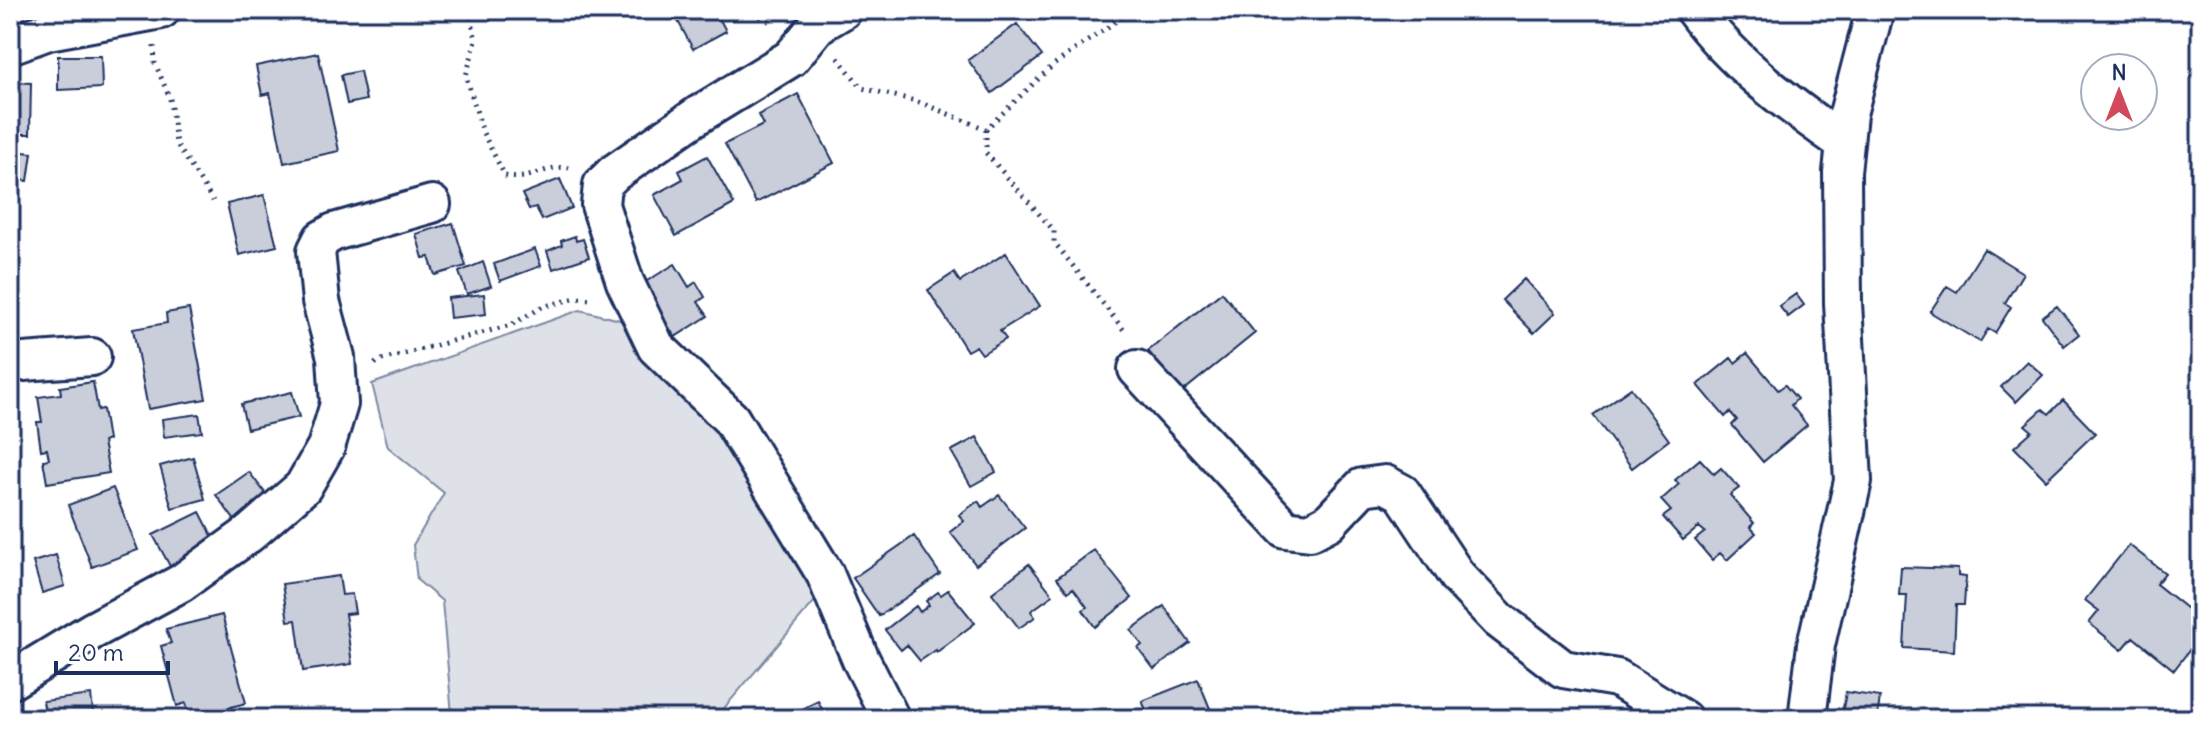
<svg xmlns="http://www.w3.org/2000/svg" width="2211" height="729" font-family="Delius,sans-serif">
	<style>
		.green { fill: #dee1e7; stroke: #7c88a2; stroke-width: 2 }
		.building { fill: #caceda; stroke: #1b2f5e; stroke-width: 2 }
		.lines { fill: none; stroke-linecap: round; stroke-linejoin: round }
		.street-casing { stroke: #1b2f5e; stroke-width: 42 }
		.path { stroke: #1b2f5e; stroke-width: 5; stroke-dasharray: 2 6; stroke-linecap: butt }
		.street { stroke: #fff; stroke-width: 36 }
	</style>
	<rect width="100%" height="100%" fill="#fff"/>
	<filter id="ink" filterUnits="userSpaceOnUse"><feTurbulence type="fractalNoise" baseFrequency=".0125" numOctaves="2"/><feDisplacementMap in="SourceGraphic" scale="16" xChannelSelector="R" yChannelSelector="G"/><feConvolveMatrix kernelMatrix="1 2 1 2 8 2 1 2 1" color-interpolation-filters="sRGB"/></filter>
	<g filter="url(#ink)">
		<path class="green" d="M 580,310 L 620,320 L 722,427 L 820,595 L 715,719 L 461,719 L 452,715 L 442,601 L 417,580 L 413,545 L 444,493 L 388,447 L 372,384 Z"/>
		<path class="building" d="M 672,10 L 715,10 L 726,31 L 693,49 Z
			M 1017,24 L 1042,56 L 992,93 L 968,60 Z
			M 318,53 L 339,151 L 284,163 L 270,93 L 262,95 L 256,66 Z
			M 58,56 L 101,56 L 102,88 L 58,90 Z
			M 360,71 L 366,100 L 347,104 L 341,75 Z
			M 10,82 L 31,83 L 30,134 L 10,134 Z
			M 798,94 L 834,163 L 756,203 L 725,144 L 763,125 L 758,115 Z
			M 12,151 L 32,153 L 28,181 L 10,178 Z
			M 707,156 L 734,204 L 676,236 L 654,195 L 683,179 L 679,171 Z
			M 560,179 L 572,208 L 542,220 L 536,207 L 529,209 L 522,194 Z
			M 264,195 L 277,246 L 239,255 L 227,204 Z
			M 453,223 L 466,266 L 435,275 L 429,257 L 423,258 L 416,234 Z
			M 575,236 L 576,241 L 583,239 L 589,257 L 553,269 L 547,251 L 562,245 L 561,241 Z
			M 535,249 L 541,266 L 500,281 L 494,264 Z
			M 1984,249 L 2023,273 L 2005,303 L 2011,307 L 1995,333 L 1988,329 L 1980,342 L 1930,312 L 1947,286 L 1957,292 Z
			M 1006,253 L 1040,306 L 1000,331 L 1006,339 L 982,354 L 976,346 L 967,351 L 928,290 L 954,273 L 960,282 Z
			M 483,262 L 491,286 L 467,294 L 459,272 Z
			M 675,264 L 689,287 L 696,282 L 705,297 L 698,302 L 708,316 L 675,337 L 642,284 Z
			M 1524,279 L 1555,313 L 1534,333 L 1502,300 Z
			M 1222,292 L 1255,333 L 1182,392 L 1148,351 Z
			M 484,294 L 486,314 L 450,318 L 448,298 Z
			M 1796,294 L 1804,305 L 1788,317 L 1779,306 Z
			M 2057,306 L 2079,334 L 2064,346 L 2042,317 Z
			M 189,309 L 206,399 L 148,409 L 133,329 L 167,323 L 166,313 Z
			M 1747,353 L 1778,390 L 1785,385 L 1797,399 L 1791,405 L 1807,425 L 1763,462 L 1732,425 L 1737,420 L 1730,412 L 1725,417 L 1698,385 L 1731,358 L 1735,363 Z
			M 2027,361 L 2043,375 L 2016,402 L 2001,387 Z
			M 93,382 L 98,410 L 103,409 L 108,440 L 103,442 L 109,473 L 47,483 L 43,460 L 49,459 L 47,449 L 41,450 L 37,422 L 42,422 L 38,397 L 61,394 L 60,387 Z
			M 1631,388 L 1669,440 L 1632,468 L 1593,415 Z
			M 292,392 L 299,417 L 247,429 L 241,404 Z
			M 2063,400 L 2095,433 L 2046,480 L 2014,447 L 2032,431 L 2025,425 L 2043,409 L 2049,414 Z
			M 199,414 L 202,432 L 164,437 L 162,419 Z
			M 977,437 L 996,472 L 971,486 L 951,451 Z
			M 193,457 L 205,499 L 172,508 L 160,466 Z
			M 1700,459 L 1714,474 L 1721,468 L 1739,488 L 1730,495 L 1754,523 L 1750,527 L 1756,533 L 1727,560 L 1720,553 L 1712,560 L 1695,540 L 1705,532 L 1699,527 L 1683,540 L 1663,517 L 1671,511 L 1661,500 L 1679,484 L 1675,480 Z
			M 249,472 L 269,498 L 236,522 L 216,495 Z
			M 113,488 L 138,550 L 92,567 L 68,505 Z
			M 999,495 L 1025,528 L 976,565 L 950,532 L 964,521 L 959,515 L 978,501 L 982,507 Z
			M 200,512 L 217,545 L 171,568 L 153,535 Z
			M 914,536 L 940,574 L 879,616 L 853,578 Z
			M 2129,545 L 2165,573 L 2156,584 L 2201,620 L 2201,635 L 2174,670 L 2133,637 L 2122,650 L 2089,623 L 2099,611 L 2085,600 Z
			M 1094,550 L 1132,598 L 1095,627 L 1083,610 L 1087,607 L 1073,588 L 1068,592 L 1057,578 Z
			M 56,555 L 65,586 L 42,593 L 33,562 Z
			M 1029,564 L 1053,595 L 1031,611 L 1035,617 L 1019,628 L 992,593 Z
			M 1901,567 L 1958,569 L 1958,576 L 1966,577 L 1964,605 L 1956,605 L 1954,651 L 1904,648 L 1907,595 L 1899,595 Z
			M 339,576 L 342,595 L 352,594 L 355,613 L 345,614 L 352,664 L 303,671 L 296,620 L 288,621 L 282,584 Z
			M 948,590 L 975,623 L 937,652 L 936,650 L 920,661 L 907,645 L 901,650 L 885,630 L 916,606 L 920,612 L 929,605 L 926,601 L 938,592 L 941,595 Z
			M 1164,606 L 1190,643 L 1154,669 L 1138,648 L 1142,645 L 1131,630 Z
			M 222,615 L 246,703 L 190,718 L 186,703 L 177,706 L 161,646 L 171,643 L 166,629 Z
			M 1198,679 L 1213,716 L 1205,719 L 1150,719 L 1142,701 Z
			M 1846,692 L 1880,697 L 1877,719 L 1841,719 Z
			M 91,695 L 94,719 L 102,719 L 46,719 L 43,701 Z
			M 818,701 L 827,719 L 784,719 L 784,718 Z"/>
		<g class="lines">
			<g class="street-casing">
				<path id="street" d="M 843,10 L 818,25 L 791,58 L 698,115 L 614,173 L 602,185 L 600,205 L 625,282 L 656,347 L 731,419 L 825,574 L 861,660 L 891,719
					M 1694,10 C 1733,63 1789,105 1844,143
					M 10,45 L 48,31 L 161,10
					M 10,363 L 92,357
					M 1137,369 L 1285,529 L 1310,532 L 1329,522 L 1362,487 L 1385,484 L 1402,493 L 1457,576 L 1499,620 L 1563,669 L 1617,678 L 1683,719
					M 10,681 L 92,631 L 181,583 L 249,534 L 303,487 L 326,447 L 339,404 L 336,357 L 321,301 L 316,251 L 322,239 L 334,232 L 432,204
					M 1807,719 L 1816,645 L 1853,481 L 1843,303 L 1842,172 L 1848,114 L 1875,10"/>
			</g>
			<path class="path" d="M 469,10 L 476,40 L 466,76 L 483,133 L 505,176 C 531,183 545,164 569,168
				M 756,10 L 762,18 L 773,23
				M 154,46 L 155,63 L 170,99 L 176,143 L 213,201
				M 838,58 L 862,88 L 916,101 L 986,129 L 1052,66 L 1132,10
				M 986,129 L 986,153 L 1054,231 L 1054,242 L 1127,334
				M 375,364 L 378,361 L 511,325 L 542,307 L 576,298 L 592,299"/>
			<use href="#street" class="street"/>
		</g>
	</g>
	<rect width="2211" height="729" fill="none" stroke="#fff" stroke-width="40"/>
	<rect x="20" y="20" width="2171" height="689" fill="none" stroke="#1b2f5e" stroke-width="3" filter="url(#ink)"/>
	<g transform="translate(2119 92)"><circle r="38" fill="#ffffff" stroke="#a4acbf" stroke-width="2"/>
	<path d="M0-6L14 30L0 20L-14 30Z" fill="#d1495b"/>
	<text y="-12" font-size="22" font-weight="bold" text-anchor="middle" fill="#1b2f5e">N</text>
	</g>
	<path d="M56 661v12h112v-12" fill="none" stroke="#1b2f5e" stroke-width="4"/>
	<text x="68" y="661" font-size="24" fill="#1b2f5e" stroke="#ffffff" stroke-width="6" paint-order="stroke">20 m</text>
</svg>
